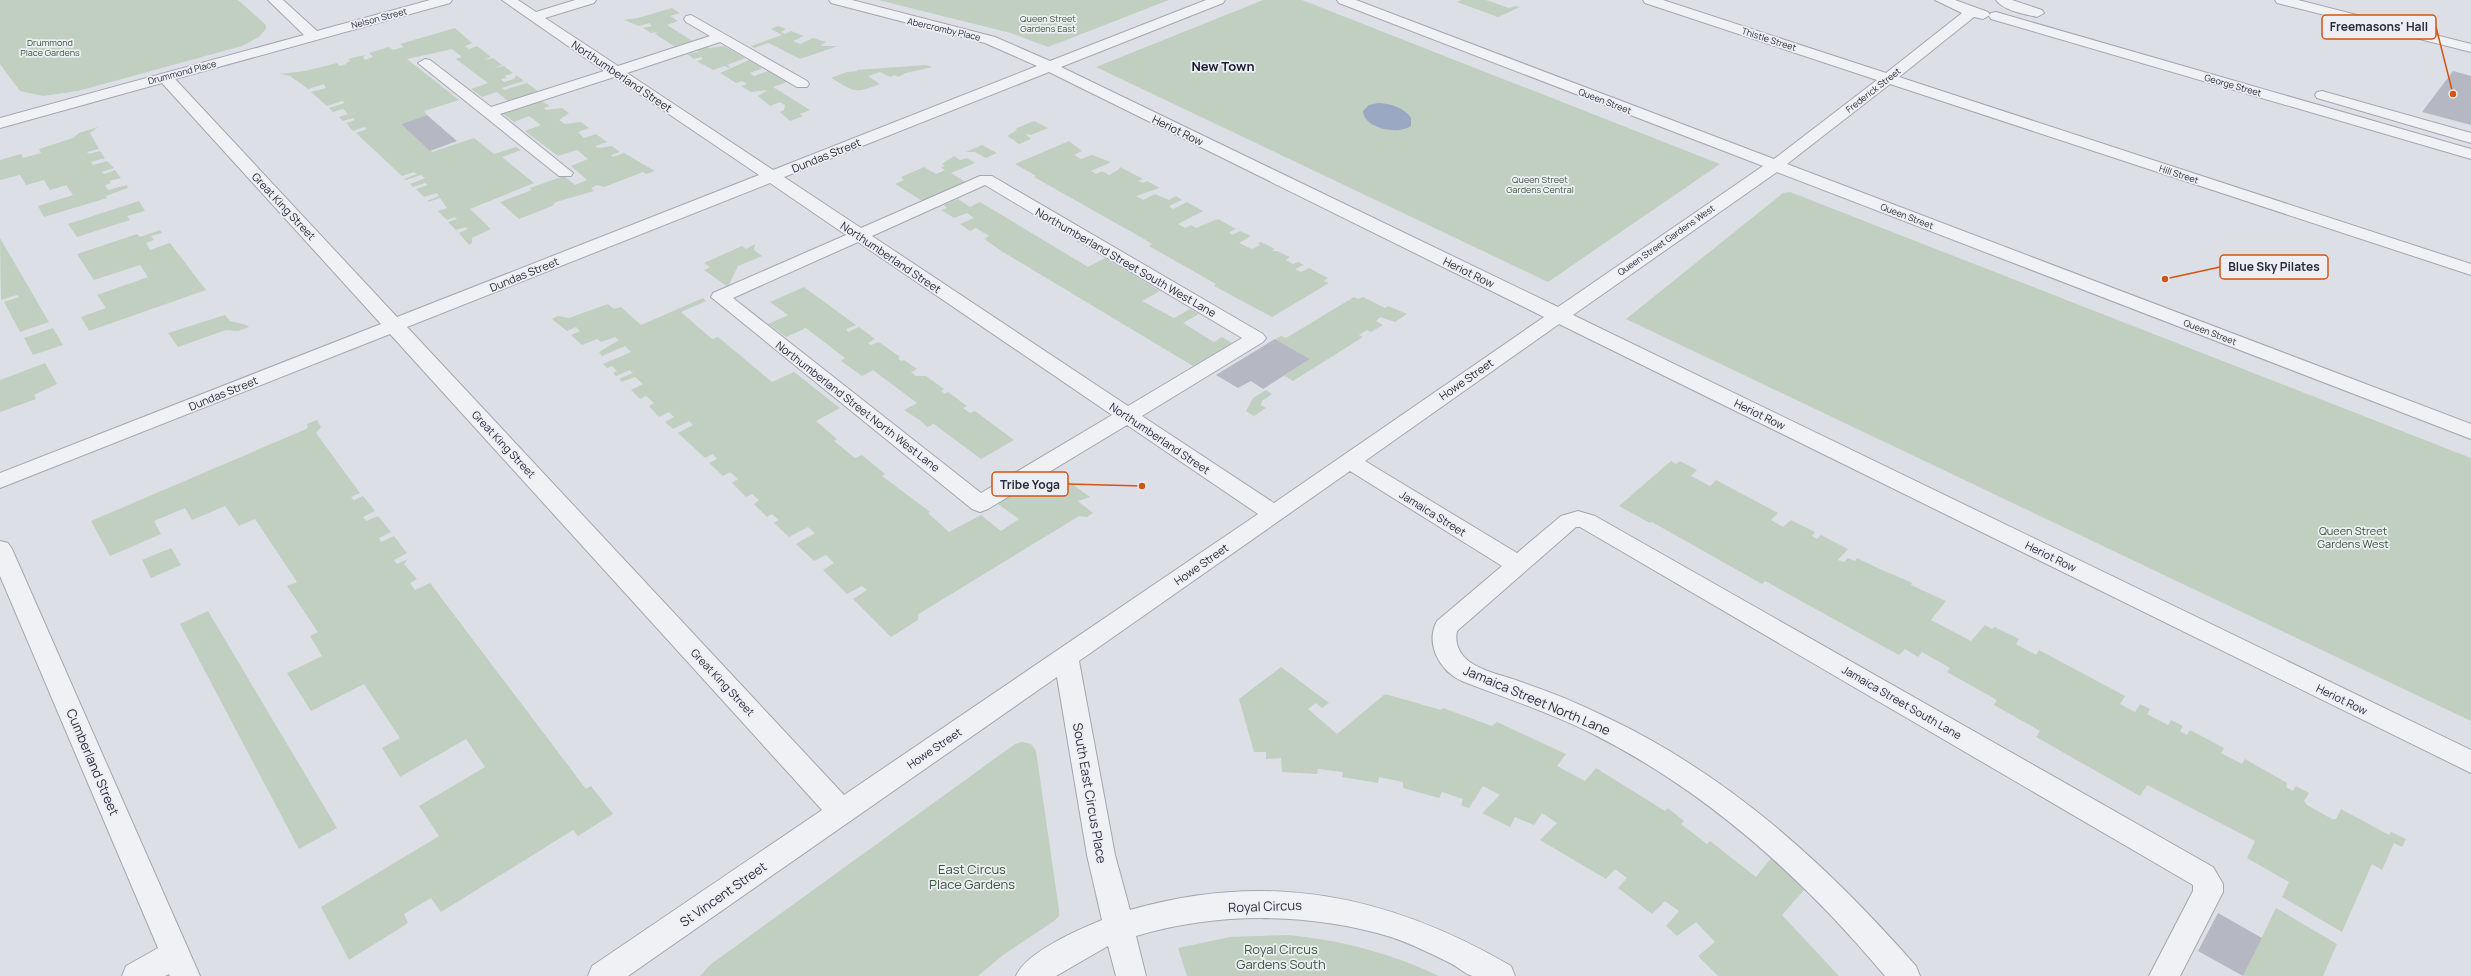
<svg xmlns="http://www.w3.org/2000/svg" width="2471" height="976" font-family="Manrope,sans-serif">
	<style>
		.green { fill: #c0cfbf }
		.water { fill: #9aa8c4 }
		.building { fill: #b5b8c2 }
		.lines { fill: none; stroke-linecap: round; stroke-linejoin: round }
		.minor-casing { stroke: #a3a6b0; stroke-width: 2 }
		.minor { fill: #f0f1f5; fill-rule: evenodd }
		.labels { text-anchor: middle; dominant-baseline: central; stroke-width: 3.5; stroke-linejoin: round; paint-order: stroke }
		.far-street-label { font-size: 9px; fill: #282c3c; stroke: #eceef4 }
		.far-park-label { font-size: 9px; fill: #375736; stroke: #eceef4 }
		.street-label { font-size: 11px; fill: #282c3c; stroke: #eceef4 }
		.park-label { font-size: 11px; fill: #375736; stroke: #eceef4 }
		.far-district-label { font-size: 13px; font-weight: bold; fill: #1a1d2c; stroke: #eceef4 }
		.near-street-label { font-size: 13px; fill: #282c3c; stroke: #eceef4 }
		.near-park-label { font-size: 13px; fill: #375736; stroke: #eceef4 }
		.leader { fill: none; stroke: #d55411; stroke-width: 1.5 }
		.callout-dot { fill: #d55411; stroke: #eceef4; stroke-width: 1.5 }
		.callout { fill: #eceef4; stroke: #d55411; stroke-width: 1.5 }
		.callout-label { font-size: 12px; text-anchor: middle; font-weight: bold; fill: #282c3c }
	</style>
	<rect width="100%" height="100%" fill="#dddfe6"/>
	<path class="green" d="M 0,0 L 238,0 L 266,25 L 266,29 L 259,37 L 242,46 L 78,91 L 43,96 L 20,91 L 0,64 Z
		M 878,0 L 1169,0 L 1048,47 L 1011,33 Z
		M 1263,0 L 1302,0 L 1720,164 L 1548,282 L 1096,67 Z
		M 1462,0 L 1486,0 L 1509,8 L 1515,6 L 1520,7 L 1498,17 L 1457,2 Z
		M 672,8 L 680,13 L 670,16 L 678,21 L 667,25 L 694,42 L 674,46 L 655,34 L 657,33 L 656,32 L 651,33 L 643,28 L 652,26 L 649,23 L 639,26 L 624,20 L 638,18 Z
		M 778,26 L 786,29 L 781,32 L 785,34 L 791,31 L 804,36 L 793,41 L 800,44 L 813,38 L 826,42 L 820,46 L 838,46 L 800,59 L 769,43 L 754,48 L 751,46 L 782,35 L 771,29 Z
		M 455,28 L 472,43 L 465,46 L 469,49 L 477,46 L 491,57 L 483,60 L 493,58 L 502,65 L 494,68 L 504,66 L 513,73 L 505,76 L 507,78 L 501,79 L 504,82 L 514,79 L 516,75 L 524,81 L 502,88 L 504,90 L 527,83 L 539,92 L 509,102 L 497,92 L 482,97 L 471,89 L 488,83 L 456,59 L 462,57 L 452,49 L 407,59 L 459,100 L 424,111 L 427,115 L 401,124 L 432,152 L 474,138 L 494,154 L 516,147 L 521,150 L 502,157 L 534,183 L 470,209 L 491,229 L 472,238 L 472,243 L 469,245 L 459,233 L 468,229 L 465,227 L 456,230 L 448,222 L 457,219 L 455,217 L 447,220 L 438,211 L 447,208 L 440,198 L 428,202 L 427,201 L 439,196 L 437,193 L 424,197 L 416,189 L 428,185 L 425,183 L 413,187 L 410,184 L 425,178 L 421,175 L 406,180 L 404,179 L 417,174 L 414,172 L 402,176 L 356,133 L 367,129 L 364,127 L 353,131 L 346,123 L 355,120 L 353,118 L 343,121 L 339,117 L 348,114 L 343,109 L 333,112 L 329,108 L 345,103 L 342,101 L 327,106 L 311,92 L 326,88 L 324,84 L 308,89 L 290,76 L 280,74 L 305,71 L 337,63 L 339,66 L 347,64 L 346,63 L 350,61 L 348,59 L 365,55 L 363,57 L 365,60 L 373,57 L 369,53 L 389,47 L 393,50 L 404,47 L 400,44 Z
		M 705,46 L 709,48 L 724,46 L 745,58 L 727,65 L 730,67 L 728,68 L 725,66 L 713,70 L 697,61 L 703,59 L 701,57 L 694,59 L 687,54 L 699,52 L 695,49 Z
		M 749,60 L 763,68 L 750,73 L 754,76 L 768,71 L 787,82 L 773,87 L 810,110 L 800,114 L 803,116 L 790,121 L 780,112 L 784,110 L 785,105 L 780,102 L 770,106 L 758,96 L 768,90 L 751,92 L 741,86 L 747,84 L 742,81 L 736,83 L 720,73 Z
		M 926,65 L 932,67 L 906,73 L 898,77 L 895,75 L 890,77 L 880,72 L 868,76 L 880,84 C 854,94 855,92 831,78 L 847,72 L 858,71 L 856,70 Z
		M 540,100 L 550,106 L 544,108 L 546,110 L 562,108 L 569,113 L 559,120 L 565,124 L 581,122 L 589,128 L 578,132 L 584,138 L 596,134 L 607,142 L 595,146 L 598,148 L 612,146 L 620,152 L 611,155 L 613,157 L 624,153 L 655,171 L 646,174 L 643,172 L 604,187 L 597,185 L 591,188 L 594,191 L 556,202 L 552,206 L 519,219 L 500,202 L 532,190 L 530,188 L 564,176 L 575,185 L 587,180 L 571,166 L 588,159 L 577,150 L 558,156 L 525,131 L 541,125 L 529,116 L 514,122 L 502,113 Z
		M 1034,121 L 1048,128 L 1031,135 L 1025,134 L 1031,139 L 1019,144 L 1007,136 L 1017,130 L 1015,129 Z
		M 98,127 L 90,133 L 99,149 L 87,152 L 89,154 L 100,151 L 105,158 L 91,162 L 93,165 L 107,161 L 114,168 L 102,172 L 104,174 L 115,170 L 121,178 L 109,181 L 111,183 L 105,185 L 108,190 L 127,185 L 128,188 L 106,196 L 107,198 L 44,217 L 38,206 L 73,195 L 66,185 L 50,190 L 44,180 L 26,185 L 20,175 L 0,180 L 0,160 L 21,154 L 23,158 L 41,153 L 39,149 L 73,138 L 79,133 Z
		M 1069,141 L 1082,151 L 1074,155 L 1081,159 L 1092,155 L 1111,162 L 1091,171 L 1096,174 L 1102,171 L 1109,175 L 1118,170 L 1120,167 L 1143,179 L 1138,181 L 1143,183 L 1147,181 L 1160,188 L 1136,196 L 1143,200 L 1155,194 L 1169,200 L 1176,196 L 1182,200 L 1169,206 L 1173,209 L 1187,202 L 1203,211 L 1178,224 L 1185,228 L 1191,225 L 1196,228 L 1218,219 L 1236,229 L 1229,232 L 1232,235 L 1240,231 L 1251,236 L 1239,243 L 1252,249 L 1260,245 L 1258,243 L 1261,242 L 1275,249 L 1272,251 L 1277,251 L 1290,257 L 1286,260 L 1293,264 L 1298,262 L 1304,265 L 1295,269 L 1301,272 L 1309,268 L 1328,278 L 1324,281 L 1329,283 L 1272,317 L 1214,286 L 1216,284 L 1149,246 L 1152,244 L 1144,239 L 1034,177 L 1036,176 L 1015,164 Z
		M 982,145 L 997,153 L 986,158 L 975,152 L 966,152 Z
		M 954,156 L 960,160 L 967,158 L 975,163 L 951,173 L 967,183 L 924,202 L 895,184 L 904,180 L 901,177 L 924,167 L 936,174 L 945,170 L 941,167 L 945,166 L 942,164 Z
		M 1790,192 L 2471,458 L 2471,721 L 1626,319 L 1783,193 Z
		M 958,199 L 970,207 L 980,202 L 985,205 L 1088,267 L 1105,258 L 1160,291 L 1142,301 L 1174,318 L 1190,309 L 1199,314 L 1183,323 L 1214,342 L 1222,337 L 1232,343 L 1193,366 L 1003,252 L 984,239 L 989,236 L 976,228 L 970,231 L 960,224 L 974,218 L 967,213 L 954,218 L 941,210 L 947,208 L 944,205 Z
		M 139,201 L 145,211 L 127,216 L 130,220 L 77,237 L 68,224 Z
		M 160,230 L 162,233 L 151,236 L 154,240 L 146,243 L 150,250 L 170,243 L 206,290 L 89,331 L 81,317 L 106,308 L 97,295 L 148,277 L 140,265 L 94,280 L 77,254 L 137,234 L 140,237 Z
		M 0,238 L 49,322 L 20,332 L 4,302 L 19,297 L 17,295 L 1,300 Z
		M 755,244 L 754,250 L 762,256 L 738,266 L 728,287 L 704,270 L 710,267 L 704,263 L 742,246 L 746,249 Z
		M 804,287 L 856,325 L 846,329 L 848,332 L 859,327 L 875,339 L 868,343 L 871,345 L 879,342 L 900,357 L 898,358 L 901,361 L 904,360 L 917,369 L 911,372 L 916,376 L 926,376 L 944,389 L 941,391 L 945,394 L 948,392 L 967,406 L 963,408 L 970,413 L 975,411 L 1014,440 L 981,459 L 934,424 L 927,427 L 921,421 L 904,410 L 917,403 L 873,370 L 862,376 L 841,361 L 845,358 L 806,328 L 786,337 L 768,324 L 788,315 L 770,302 Z
		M 1354,297 L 1358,299 L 1363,297 L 1385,308 L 1388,306 L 1407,314 L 1395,322 L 1380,317 L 1376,321 L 1383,325 L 1371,332 L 1367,330 L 1359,335 L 1363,337 L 1293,381 L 1284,376 L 1310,359 L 1275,339 L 1281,336 L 1286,338 Z
		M 703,298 L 706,301 L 681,312 L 712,339 L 718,337 L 772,382 L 794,372 L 840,408 L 816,421 L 837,439 L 834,441 L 855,458 L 862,455 L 885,474 L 882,476 L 930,512 L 928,513 L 949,532 L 981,515 L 1001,531 L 1019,519 L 998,504 L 1048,473 L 1054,478 L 1060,475 L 1090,497 L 1078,501 L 1093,513 L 1087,517 L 1079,516 L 922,612 L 918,614 L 918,620 L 891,637 L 853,599 L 867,590 L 862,586 L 847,594 L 823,570 L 834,563 L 826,555 L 814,561 L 796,544 L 815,533 L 808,527 L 789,537 L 774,523 L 779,520 L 772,514 L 767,517 L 754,504 L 759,500 L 752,494 L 746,497 L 732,483 L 738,479 L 730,472 L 723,476 L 709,463 L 717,459 L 713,454 L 705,458 L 678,433 L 693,425 L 689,421 L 673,429 L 665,422 L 674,417 L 669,412 L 659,417 L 649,406 L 654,403 L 646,396 L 640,399 L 631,390 L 643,384 L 635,377 L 622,382 L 619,379 L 633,373 L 630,370 L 616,376 L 613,373 L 617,371 L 612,366 L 607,368 L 603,364 L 631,352 L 625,346 L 602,356 L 599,352 L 619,340 L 615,337 L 601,342 L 597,339 L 582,345 L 571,335 L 580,331 L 576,327 L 567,331 L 552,319 L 558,316 L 569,318 L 608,304 L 614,309 L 621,307 L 641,325 Z
		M 225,315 L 230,321 L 247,325 L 249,327 L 238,331 L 226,330 L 178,347 L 168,333 Z
		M 53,328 L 63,345 L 33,355 L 24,338 Z
		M 45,363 L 57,384 L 34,395 L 36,399 L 0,412 L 0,380 Z
		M 1266,390 L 1272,394 L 1262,401 L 1261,405 L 1266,408 L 1254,416 L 1246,411 L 1253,398 Z
		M 317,420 L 321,427 L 316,433 L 360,493 L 351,497 L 354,500 L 363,496 L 375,511 L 363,517 L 366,521 L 378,516 L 391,532 L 379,538 L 381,542 L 394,536 L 407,553 L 394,560 L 397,564 L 408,559 L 404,564 L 417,579 L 410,583 L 415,590 L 430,583 L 586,789 L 591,786 L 613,814 L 578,836 L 573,830 L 441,912 L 431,898 L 404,914 L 408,923 L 349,960 L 321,907 L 439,836 L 419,806 L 485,767 L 466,739 L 400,777 L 382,748 L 400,738 L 364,684 L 311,711 L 287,673 L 322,656 L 310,636 L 318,632 L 287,586 L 297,582 L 255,519 L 239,526 L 225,506 L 192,520 L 185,508 L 154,521 L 161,534 L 110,556 L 91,521 L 306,429 L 308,427 L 307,424 Z
		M 1671,461 L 1676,464 L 1680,461 L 1697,470 L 1691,476 L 1710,486 L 1716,480 L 1778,513 L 1771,520 L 1783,527 L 1791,520 L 1815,532 L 1812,536 L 1817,539 L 1821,535 L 1848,549 L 1838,560 L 1844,562 L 1848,558 L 1855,561 L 1857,558 C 1876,568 1893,574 1912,583 L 1911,585 L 1946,601 L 1931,620 L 1971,641 L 1985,625 L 1992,629 L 1995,627 L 2019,639 L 2016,644 L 2036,655 L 2039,650 L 2125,696 L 2120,704 L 2135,712 L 2140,704 L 2150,709 L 2147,714 L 2168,725 L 2171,720 L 2183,726 L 2180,731 L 2187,735 L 2190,730 L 2224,748 L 2221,753 L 2242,764 L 2245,759 L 2287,783 L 2286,787 L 2293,791 L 2296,786 L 2309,793 L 2304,801 L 2307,805 L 2332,819 L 2336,819 L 2341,809 L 2389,835 L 2391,832 L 2406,839 L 2402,847 L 2394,843 L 2382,870 L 2372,864 L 2342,932 L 2282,897 L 2289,882 L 2247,858 L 2255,841 L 2147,785 L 2140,796 L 2036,737 L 2040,731 L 1994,705 L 1997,700 L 1947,672 L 1950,668 L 1922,652 L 1918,657 L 1905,649 L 1899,655 L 1765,581 L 1762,584 L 1652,522 L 1650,523 L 1619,506 Z
		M 171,548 L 181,565 L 151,578 L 142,560 Z
		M 208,611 L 337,828 L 299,849 L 180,624 Z
		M 1281,667 L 1329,703 L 1322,708 L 1316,703 L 1308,709 L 1337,734 L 1385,694 L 1441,710 L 1443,708 L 1492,726 L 1497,722 L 1566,754 L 1557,766 L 1585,781 L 1596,768 L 1665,811 L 1668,808 L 1684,821 L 1681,824 L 1707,844 L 1710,841 L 1756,877 L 1772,857 L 1805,889 L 1782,915 L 1839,976 L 1718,976 L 1698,956 L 1715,942 L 1696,922 L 1677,936 L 1666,926 L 1679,911 L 1665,901 L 1652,914 L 1618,888 L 1627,878 L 1615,869 L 1606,879 L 1540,840 L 1557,823 L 1542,813 L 1534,825 L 1515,817 L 1510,827 L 1482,813 L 1500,795 L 1483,786 L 1469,808 L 1461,805 L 1463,799 L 1442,792 L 1439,798 L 1403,788 L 1403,782 L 1379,777 L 1378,783 L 1342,777 L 1343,772 L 1318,769 L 1317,774 L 1282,772 L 1281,758 L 1266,759 L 1266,752 L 1254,752 L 1239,699 Z
		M 1022,742 L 1031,744 L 1036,751 L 1059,910 L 1059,916 L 1054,921 L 1003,955 L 978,976 L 700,976 L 711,964 L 1015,744 Z
		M 2276,908 L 2337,944 L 2323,976 L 2243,976 Z
		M 1287,935 C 1341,940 1390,953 1439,976 L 1187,976 L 1178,948 L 1230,937 Z"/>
	<path class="water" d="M 1378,103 C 1389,103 1405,108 1411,118 L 1411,126 C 1399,135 1364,129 1363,111 L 1369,105 Z"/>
	<path class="building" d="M 2453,71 L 2471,76 L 2471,125 L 2422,112 Z
		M 427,115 L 457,141 L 430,151 L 401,124 Z
		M 1275,339 L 1310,359 L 1263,389 L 1251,381 L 1238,388 L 1216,375 Z
		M 2218,913 L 2262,938 L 2243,976 L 2198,951 Z"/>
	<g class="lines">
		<g class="minor-casing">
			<path id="minor" d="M 268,0 L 283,0 L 317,31 L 430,0 L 452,0 L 450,3 L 175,79 L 397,317 L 759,175 L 614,77 L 500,114 L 573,173 L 571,176 L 559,176 L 418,63 L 425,59 L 430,60 L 491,107 L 604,71 L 502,0 L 518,0 L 536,12 L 575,0 L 596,0 L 594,3 L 545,18 L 618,66 L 710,36 L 686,22 L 684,19 L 686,16 L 691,15 L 807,81 L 809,84 L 807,87 L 797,87 L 720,42 L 627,73 L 773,170 L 1037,66 L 985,43 L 831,3 L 829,0 L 852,0 L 995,37 L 1050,61 L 1206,0 L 1225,0 L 1223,3 L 1061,67 L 1558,307 L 1763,166 L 1339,3 L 1337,0 L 1356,0 L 1774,159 L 1877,80 L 1645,3 L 1643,0 L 1663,0 L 1886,73 L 1962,13 L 1935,0 L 1955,0 L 1988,12 L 1990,15 L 1983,19 L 1974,17 L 1899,77 L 2471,264 L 2471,275 L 1890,84 L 1787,164 L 2471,424 L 2471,439 L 1777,172 L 1573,315 L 2471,750 L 2471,773 L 1559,324 L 1365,461 L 1517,553 L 1561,516 L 1578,511 L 1595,516 L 2213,867 L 2223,884 L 2223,892 L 2180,976 L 2149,976 L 2193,891 L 2193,885 L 1580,527 L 1576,527 L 1457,631 C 1454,645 1461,657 1473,664 C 1487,673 1506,676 1521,682 C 1551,692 1580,704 1608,718 C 1730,776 1827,865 1916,966 L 1920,976 L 1885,976 C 1802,877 1707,791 1591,733 C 1549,712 1505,698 1462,681 C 1439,671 1425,643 1437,621 L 1502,566 L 1350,471 L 1079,661 L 1115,855 L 1130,910 C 1268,870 1389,895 1511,966 L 1515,976 C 1502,976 1486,976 1473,976 C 1466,975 1458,967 1452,964 C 1432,954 1412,944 1391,937 C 1309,912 1218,912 1136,936 L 1146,976 L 1116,976 L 1108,946 L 1056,976 L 1016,976 C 1026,952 1078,930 1102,920 L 1087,855 L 1057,677 L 628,976 L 588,976 L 592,966 L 822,810 L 390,334 L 0,488 L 0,473 L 381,324 L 162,83 L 0,128 L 0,118 L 304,35 ZM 1049,72 L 1544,317 L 1274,503 L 1142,416 L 1263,342 L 1266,338 L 1263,334 L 992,176 L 980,176 L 861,228 L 784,177 ZM 770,183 L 846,235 L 713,293 L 711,297 L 972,509 L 980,512 L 988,509 L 1127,425 L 1258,514 L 844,795 L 407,327 ZM 985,185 L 1242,338 L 1128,406 L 872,236 ZM 858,242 L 1112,415 L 981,493 L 733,298 Z
				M 1996,0 L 2012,0 L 2042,10 L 2044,13 L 2037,17 C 2025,14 2004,11 1996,0 Z
				M 2275,0 L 2298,0 L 2471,44 L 2471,52 L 2277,3 Z
				M 1996,12 L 2471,149 L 2471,159 L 1991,19 L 1989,16 L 1991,13 Z
				M 2322,91 L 2471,133 L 2471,143 L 2317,98 L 2315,95 L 2317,92 Z
				M 0,541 L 8,543 L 12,549 L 200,976 L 170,976 L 169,974 L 165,976 L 122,976 L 126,966 L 158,948 L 0,576 Z"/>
		</g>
		<use href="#minor" class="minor"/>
	</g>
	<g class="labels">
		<g class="far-street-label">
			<text transform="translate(379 18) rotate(-15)">Nelson Street</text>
			<text transform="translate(944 29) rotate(13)">Abercromby Place</text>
			<text transform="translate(1769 39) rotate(18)">Thistle Street</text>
			<text transform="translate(182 72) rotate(-15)">Drummond Place</text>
			<text transform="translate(2233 85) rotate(16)">George Street</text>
			<text transform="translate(1873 90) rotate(-38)">Frederick Street</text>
			<text transform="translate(1605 101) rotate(21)">Queen Street</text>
			<text transform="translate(2179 174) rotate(18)">Hill Street</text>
			<text transform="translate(1907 216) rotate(21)">Queen Street</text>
			<text transform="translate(1666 240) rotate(-35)">Queen Street Gardens West</text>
			<text transform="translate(2210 332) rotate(21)">Queen Street</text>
		</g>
		<g class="far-park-label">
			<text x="1048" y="18">Queen Street<tspan x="1048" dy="10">Gardens East</tspan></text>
			<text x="50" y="42">Drummond<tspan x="50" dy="10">Place Gardens</tspan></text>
			<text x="1540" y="179">Queen Street<tspan x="1540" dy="10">Gardens Central</tspan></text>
		</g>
		<g class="street-label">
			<text transform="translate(622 76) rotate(34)">Northumberland Street</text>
			<text transform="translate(1178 130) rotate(26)">Heriot Row</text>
			<text transform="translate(826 155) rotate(-22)">Dundas Street</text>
			<text transform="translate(284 206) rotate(47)">Great King Street</text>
			<text transform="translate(891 257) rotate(34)">Northumberland Street</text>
			<text transform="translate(1126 262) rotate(30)">Northumberland Street South West Lane</text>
			<text transform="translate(1469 272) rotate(26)">Heriot Row</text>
			<text transform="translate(524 274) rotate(-22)">Dundas Street</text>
			<text transform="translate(1466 379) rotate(-35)">Howe Street</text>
			<text transform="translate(223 393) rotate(-22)">Dundas Street</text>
			<text transform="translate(858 406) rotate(38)">Northumberland Street North West Lane</text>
			<text transform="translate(1760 414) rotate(26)">Heriot Row</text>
			<text transform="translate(1160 438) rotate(34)">Northumberland Street</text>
			<text transform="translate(504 444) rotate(47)">Great King Street</text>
			<text transform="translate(1433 513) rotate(32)">Jamaica Street</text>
			<text transform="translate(2051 556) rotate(26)">Heriot Row</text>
			<text transform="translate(1201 564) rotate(-35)">Howe Street</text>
			<text transform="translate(723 682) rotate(47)">Great King Street</text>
			<text transform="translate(2342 699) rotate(26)">Heriot Row</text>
			<text transform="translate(1902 702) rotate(30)">Jamaica Street South Lane</text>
			<text transform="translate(934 748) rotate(-34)">Howe Street</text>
		</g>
		<g class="park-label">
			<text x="2353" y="530">Queen Street<tspan x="2353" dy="13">Gardens West</tspan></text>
		</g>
		<g class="far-district-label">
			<text x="1223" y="66">New Town</text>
		</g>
		<g class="near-street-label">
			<text transform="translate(1537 700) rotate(23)">Jamaica Street North Lane</text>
			<text transform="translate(93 762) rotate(67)">Cumberland Street</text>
			<text transform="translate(1090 793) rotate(80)">South East Circus Place</text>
			<text transform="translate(723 894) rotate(-35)">St Vincent Street</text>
			<text transform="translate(1265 906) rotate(-2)">Royal Circus</text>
		</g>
		<g class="near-park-label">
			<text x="972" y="869">East Circus<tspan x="972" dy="15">Place Gardens</tspan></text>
			<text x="1281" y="949">Royal Circus<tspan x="1281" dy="15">Gardens South</tspan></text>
		</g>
	</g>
	<path class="leader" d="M2453 94L2436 27M2165 279L2220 267M1142 486L1068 484"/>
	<g class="callout-dot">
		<circle cx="2453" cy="94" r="4"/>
		<circle cx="2165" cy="279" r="4"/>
		<circle cx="1142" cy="486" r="4"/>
	</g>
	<g class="callout">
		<rect x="2322" y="15" width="114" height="24" rx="4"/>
		<rect x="2220" y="255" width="108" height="24" rx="4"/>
		<rect x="992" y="472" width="76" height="24" rx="4"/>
	</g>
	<g class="callout-label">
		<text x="2379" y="31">Freemasons' Hall</text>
		<text x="2274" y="271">Blue Sky Pilates</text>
		<text x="1030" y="489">Tribe Yoga</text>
	</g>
</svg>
